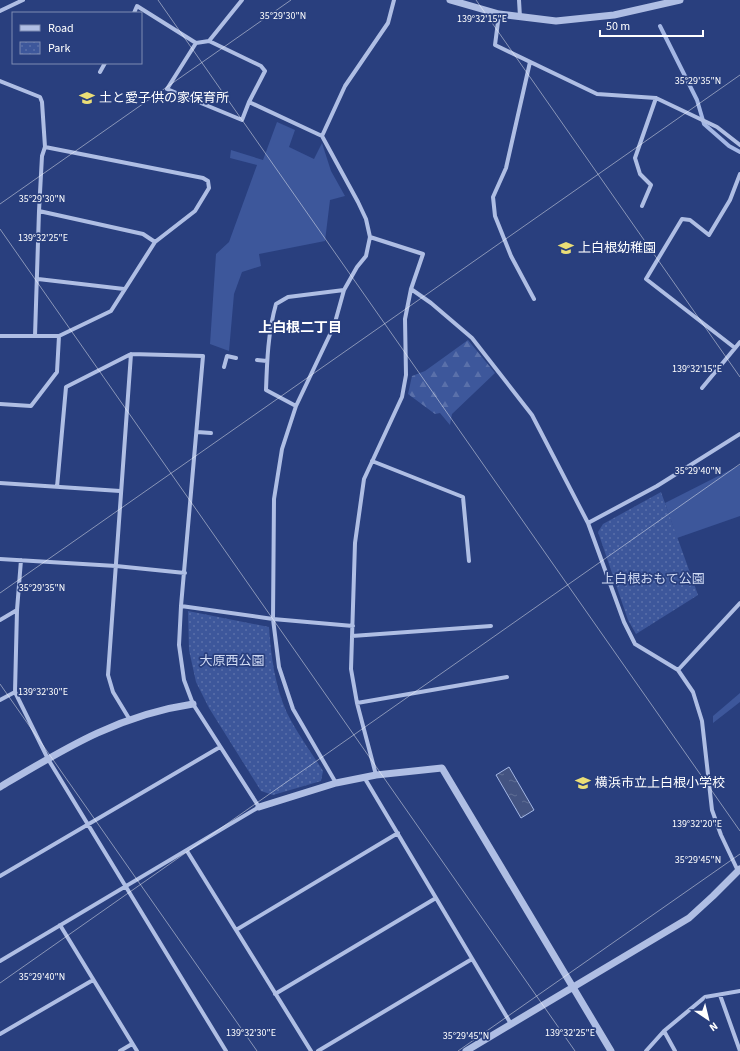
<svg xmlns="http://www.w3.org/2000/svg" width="740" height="1051" font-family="'Source Sans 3','Noto Sans JP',sans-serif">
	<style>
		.green { fill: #3d579b }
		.forest { fill: url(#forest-firs) }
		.park { fill: url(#park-dots) }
		.water { fill: url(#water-ripples); stroke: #a4b7e5 }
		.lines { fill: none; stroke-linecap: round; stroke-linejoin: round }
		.stream { stroke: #a4b7e5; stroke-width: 4 }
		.minor { stroke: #afbee4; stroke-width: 4 }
		.tertiary { stroke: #afbee4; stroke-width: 7 }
		.ticks { fill: none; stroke: #fff; stroke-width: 1; stroke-opacity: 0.45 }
		.labels { text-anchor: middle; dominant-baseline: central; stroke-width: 3.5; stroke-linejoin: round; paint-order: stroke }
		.poi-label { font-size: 13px; fill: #fff; stroke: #293f7e; text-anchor: start }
		.park-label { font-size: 13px; fill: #d1dbf4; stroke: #293f7e }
		.neighbourhood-label { font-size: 14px; font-weight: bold; fill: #fff; stroke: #293f7e }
		.ticks-label { font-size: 10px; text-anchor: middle; fill: #fff; stroke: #293f7e; stroke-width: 3.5; stroke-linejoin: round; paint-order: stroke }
	</style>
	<defs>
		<pattern id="forest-firs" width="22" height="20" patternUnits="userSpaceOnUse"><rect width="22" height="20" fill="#3d579b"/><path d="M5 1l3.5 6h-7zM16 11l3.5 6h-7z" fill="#5a70aa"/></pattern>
		<pattern id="park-dots" width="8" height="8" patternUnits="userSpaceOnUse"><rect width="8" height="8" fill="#3d579b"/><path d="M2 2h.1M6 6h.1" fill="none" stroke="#5a70aa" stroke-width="1.8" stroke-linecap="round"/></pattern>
		<pattern id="water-ripples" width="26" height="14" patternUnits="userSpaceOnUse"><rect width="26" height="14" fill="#435381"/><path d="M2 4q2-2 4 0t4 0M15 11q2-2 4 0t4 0" fill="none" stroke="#5f6d94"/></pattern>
	</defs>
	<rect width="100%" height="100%" fill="#293f7e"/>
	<path class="green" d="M 277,122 L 295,130 L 289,147 L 314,159 L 322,143 L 331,171 L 345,196 L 330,200 L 325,241 L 259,254 L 261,266 L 242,272 L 234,294 L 229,351 L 210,344 L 216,254 L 229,242 L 257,165 L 230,158 L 231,150 L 263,160 Z
		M 740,465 L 740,516 L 677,538 L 665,503 Z
		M 740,693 L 740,702 L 713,723 L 713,716 Z"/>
	<path class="forest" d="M 468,340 L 495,373 L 452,414 L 450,425 L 440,413 L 435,414 L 408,394 L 412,376 L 425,371 Z"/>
	<path class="park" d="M 661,492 L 698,595 L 636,634 L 628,620 L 598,532 L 603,524 Z
		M 188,611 L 269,627 C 271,657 275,686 287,713 C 297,733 311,752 323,771 L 321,781 L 273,795 L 261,791 L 209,708 L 196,682 L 189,650 Z"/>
	<path class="water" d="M 509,767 L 534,810 L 521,818 L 496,775 Z"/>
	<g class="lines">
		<path class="stream" d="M 660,26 L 697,100 L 704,124 L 729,146 L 740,152"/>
		<path class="minor" d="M 519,0 L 520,17
			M 0,11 L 23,0
			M 134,13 L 137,6 L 196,43 L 167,89 L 242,120 L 249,102 L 322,136
			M 499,14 L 495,45 L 597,94 L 656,98 L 717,127 L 740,145
			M 209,41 L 261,66 L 265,71 L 249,102
			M 196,43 L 209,41 L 242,0
			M 530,62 L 506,168 L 493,197 L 495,216 L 511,256 L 534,299
			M 100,72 L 105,63
			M 0,81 L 40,97 L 42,102 L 45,147 L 42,156 L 39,211 L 35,336
			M 45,147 L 203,178 L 208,181 L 209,188 L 195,211 L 155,242
			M 642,206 L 651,185 L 640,174 L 635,158 L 656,98
			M 370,237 L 423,254 L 411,289 L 405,319 L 406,375 L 402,397 L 364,479 L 355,543 L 351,669 L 357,703 L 376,775
			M 38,279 L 124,289
			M 411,289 L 431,303 L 472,338 L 532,415 L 588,523 L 624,622 L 635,644 L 678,670 L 693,692 L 702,721 L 712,810 L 721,835 L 738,871
			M 0,336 L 59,336 L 111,311 L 155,242 L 143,234 L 39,211
			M 735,348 L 646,279 L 682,219 L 690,220 L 709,235 L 730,200 L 740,174
			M 257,360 L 267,361
			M 224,367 L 227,356 L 236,358
			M 702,388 L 740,342
			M 0,404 L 31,406 L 57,372 L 59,336
			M 296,406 L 266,390 C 267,361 268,332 276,304 L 288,297 L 344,290
			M 197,432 L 211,433
			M 372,461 L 463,497 L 469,561
			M 0,483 L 120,491
			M 588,523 L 657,486 L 740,434
			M 0,559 L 116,566 L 185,573
			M 21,560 L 17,610 L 15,692 L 48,759 L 226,1051
			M 181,606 L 273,619 L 353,626
			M 0,620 L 17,610
			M 352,636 L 491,626
			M 678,670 L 740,603
			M 0,700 L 15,692
			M 357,703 L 507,677
			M 130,720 L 113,692 L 108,675 L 131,354
			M 364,777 L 511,1024
			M 336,783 L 293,709 L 279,667 L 273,619 L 274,499 L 282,449 L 296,406 L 334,326 L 344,290 L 357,267 L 366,256 L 370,237 L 366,219 L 358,202 L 322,136 L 345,86 L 388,23 L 394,0
			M 187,851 L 311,1051
			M 0,876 L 220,747
			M 60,925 L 137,1051
			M 236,930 L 398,833
			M 0,961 L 259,807 L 193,704 L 184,680 L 179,645 L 181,606 L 203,356 L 131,354 L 66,387 L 57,487
			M 275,994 L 436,898
			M 720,995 L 740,1051
			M 664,1031 L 675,1051
			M 0,1034 L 93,980
			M 120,1051 L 132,1044
			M 318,1051 L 472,959
			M 646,1051 L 664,1031 L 705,997 L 740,991"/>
		<path class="tertiary" d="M 450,0 L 499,14 L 556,21 L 614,15 L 680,0
			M 0,787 C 64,749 118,715 193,704
			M 259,807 L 336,783 L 376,775 L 442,768 L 611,1051
			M 466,1051 L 689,918 L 713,896 L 740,869"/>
	</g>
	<path class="ticks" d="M 158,0 L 740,831M 476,0 L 740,377M 0,204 L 291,0M 0,229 L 575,1051M 0,593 L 740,75M 0,684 L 257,1051M 0,983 L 740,464M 458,1051 L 740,854"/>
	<defs>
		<g id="school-bare" transform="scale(1.2)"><path d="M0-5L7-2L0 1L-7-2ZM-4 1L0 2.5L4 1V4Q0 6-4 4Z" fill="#ebde76" stroke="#293f7e" stroke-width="2.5" paint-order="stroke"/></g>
	</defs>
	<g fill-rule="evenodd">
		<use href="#school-bare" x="87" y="98"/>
		<use href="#school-bare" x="566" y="248"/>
		<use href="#school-bare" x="583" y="783"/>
	</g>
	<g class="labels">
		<g class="poi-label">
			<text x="99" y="98">土と愛子供の家保育所</text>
			<text x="578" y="248">上白根幼稚園</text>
			<text x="595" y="783">横浜市立上白根小学校</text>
		</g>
		<g class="park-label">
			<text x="653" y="579">上白根おもて公園</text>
			<text x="232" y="661">大原西公園</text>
		</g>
		<g class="neighbourhood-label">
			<text x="300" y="328">上白根二丁目</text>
		</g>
	</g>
	<g class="ticks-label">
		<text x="283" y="19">35°29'30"N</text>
		<text x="482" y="22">139°32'15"E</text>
		<text x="698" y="84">35°29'35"N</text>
		<text x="42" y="202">35°29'30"N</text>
		<text x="43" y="241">139°32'25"E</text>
		<text x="697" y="372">139°32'15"E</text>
		<text x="698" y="474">35°29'40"N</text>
		<text x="42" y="591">35°29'35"N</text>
		<text x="43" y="695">139°32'30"E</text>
		<text x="697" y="827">139°32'20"E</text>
		<text x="698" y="863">35°29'45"N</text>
		<text x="42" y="980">35°29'40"N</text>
		<text x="251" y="1036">139°32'30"E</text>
		<text x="570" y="1036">139°32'25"E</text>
		<text x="466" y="1039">35°29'45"N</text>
	</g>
	<rect x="12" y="12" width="130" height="52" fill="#293f7e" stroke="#7f8cb2"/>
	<rect x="20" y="25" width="20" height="6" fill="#afbee4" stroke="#7f8cb2"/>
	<text x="48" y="32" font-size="12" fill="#ffffff">Road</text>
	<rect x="20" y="42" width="20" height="12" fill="url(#park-dots)" stroke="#7f8cb2"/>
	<text x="48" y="52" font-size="12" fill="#ffffff">Park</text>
	<g transform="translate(708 1019) rotate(145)" stroke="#293f7e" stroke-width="3" paint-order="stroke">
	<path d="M0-3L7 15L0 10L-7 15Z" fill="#ffffff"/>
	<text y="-6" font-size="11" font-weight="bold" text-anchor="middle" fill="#ffffff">N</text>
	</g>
	<path d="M600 30v6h103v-6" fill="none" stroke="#ffffff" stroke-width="2"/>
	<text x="606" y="30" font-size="12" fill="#ffffff" stroke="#293f7e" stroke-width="3" paint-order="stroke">50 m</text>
</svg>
